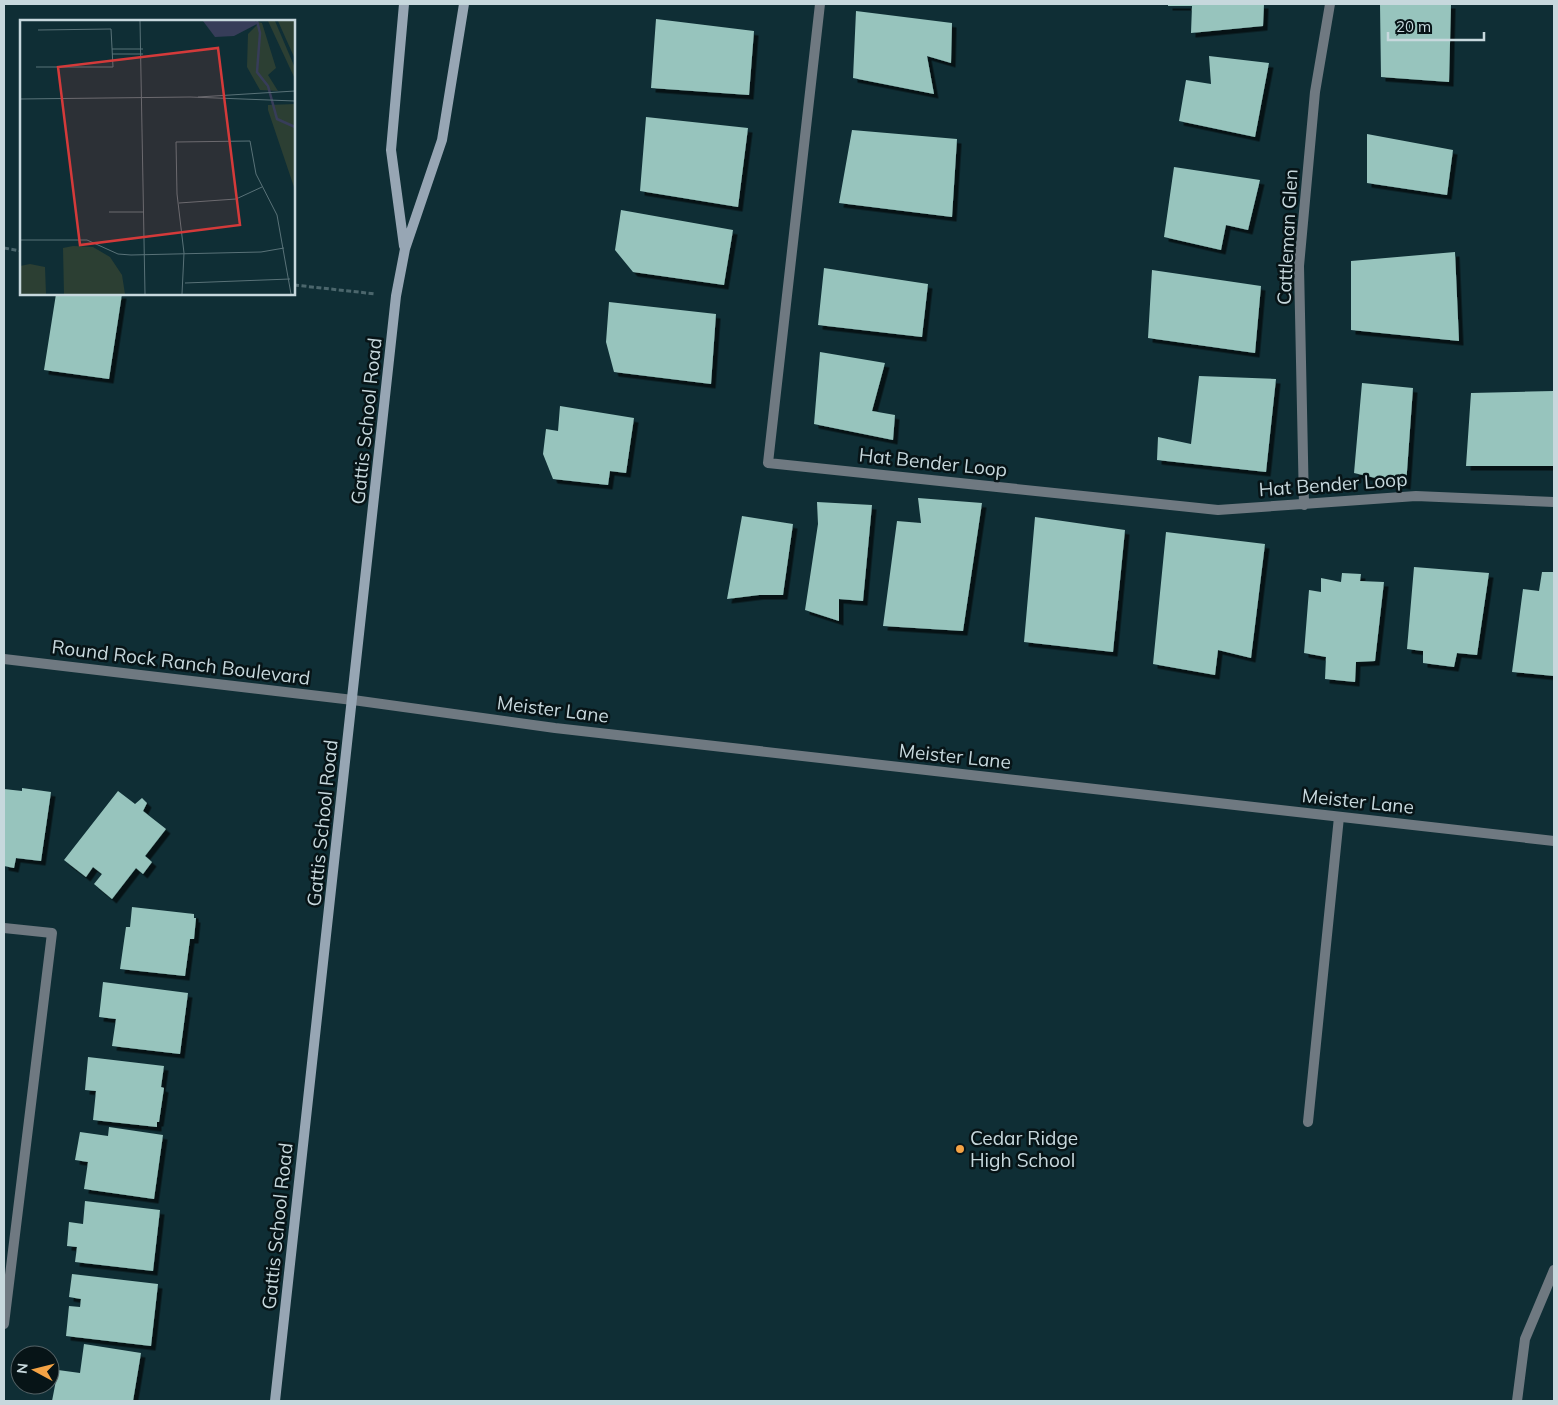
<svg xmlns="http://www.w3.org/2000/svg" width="1558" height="1405" font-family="Mulish,sans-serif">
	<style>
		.building { fill: #97c4bd; filter: url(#shadow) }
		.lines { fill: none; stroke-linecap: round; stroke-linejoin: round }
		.path { stroke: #4b666c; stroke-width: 3; stroke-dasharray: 5 2.5; stroke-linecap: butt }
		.service { stroke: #6f7981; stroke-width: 10 }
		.minor { stroke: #6f7981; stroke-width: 10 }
		.tertiary { stroke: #6f7981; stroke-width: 10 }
		.secondary { stroke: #97a6b4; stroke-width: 10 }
		.poi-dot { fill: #f5a345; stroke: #071417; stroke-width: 2 }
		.labels { text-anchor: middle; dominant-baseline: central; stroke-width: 5; stroke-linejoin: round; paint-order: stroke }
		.street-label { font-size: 19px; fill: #c7d8dd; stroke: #071417 }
		.poi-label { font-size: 19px; fill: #c7d8dd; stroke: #071417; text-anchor: start }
		.inset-river { fill: none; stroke: #373d59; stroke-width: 2.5 }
		.inset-road { fill: none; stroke: #597278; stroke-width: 1 }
		.view { fill: #d43a3a; fill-opacity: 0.15; stroke: #d43a3a; stroke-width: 2.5 }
		.inset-edge { fill: none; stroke: #c7d8dd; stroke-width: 2.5 }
	</style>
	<defs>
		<filter id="shadow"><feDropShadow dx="4.5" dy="4.5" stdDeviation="0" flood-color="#0009"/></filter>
	</defs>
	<rect width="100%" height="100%" fill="#0f2e35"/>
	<path class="building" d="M 1168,4 L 1264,4 L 1263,26 L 1191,33 L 1192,6 L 1168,6 Z
		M 1380,4 L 1451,4 L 1449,82 L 1381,77 Z
		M 856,11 L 952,23 L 951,63 L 927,56 L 934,94 L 853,78 Z
		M 656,19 L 754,31 L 749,95 L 651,88 Z
		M 1209,56 L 1269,63 L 1255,137 L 1179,121 L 1186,80 L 1211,84 Z
		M 646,117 L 748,128 L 738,207 L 640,191 Z
		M 852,130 L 957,139 L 952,217 L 839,203 Z
		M 1367,134 L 1453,150 L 1447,195 L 1367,183 Z
		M 1174,167 L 1260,180 L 1248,230 L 1226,225 L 1221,250 L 1164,237 Z
		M 621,210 L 733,230 L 724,285 L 633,272 L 615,250 Z
		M 1455,252 L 1459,341 L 1351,330 L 1351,261 Z
		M 824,268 L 928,284 L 922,337 L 818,325 Z
		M 1152,270 L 1261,286 L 1255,353 L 1148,338 Z
		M 56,294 L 122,294 L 109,379 L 44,370 Z
		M 609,302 L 716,314 L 711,384 L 614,372 L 606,342 Z
		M 820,352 L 885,363 L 872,411 L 895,415 L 893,440 L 814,424 Z
		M 1199,376 L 1276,379 L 1266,472 L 1157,460 L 1158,437 L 1191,444 Z
		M 1362,383 L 1413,388 L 1406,485 L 1354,473 Z
		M 1554,391 L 1554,466 L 1466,466 L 1471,393 Z
		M 560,406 L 634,418 L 626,473 L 610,471 L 608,485 L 553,479 L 543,454 L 546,429 L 558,431 Z
		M 918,498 L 982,503 L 963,631 L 883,626 L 897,521 L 921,523 Z
		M 817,502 L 872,505 L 863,601 L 839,599 L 839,621 L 805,610 L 818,524 Z
		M 742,516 L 793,524 L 783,595 L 759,595 L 727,599 Z
		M 1035,517 L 1125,530 L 1113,652 L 1024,642 Z
		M 1166,532 L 1265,544 L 1251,658 L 1218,650 L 1215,675 L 1153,664 Z
		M 1414,567 L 1489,573 L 1477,655 L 1457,653 L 1454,667 L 1423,663 L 1423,651 L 1407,649 Z
		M 1542,572 L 1554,572 L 1554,676 L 1512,672 L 1523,589 L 1539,591 Z
		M 1342,573 L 1361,574 L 1360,581 L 1384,582 L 1375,661 L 1356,662 L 1355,682 L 1325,679 L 1326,657 L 1304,653 L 1309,590 L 1321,592 L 1321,578 L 1341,582 Z
		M 22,788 L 51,792 L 41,861 L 16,858 L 14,868 L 4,866 L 4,789 L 22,791 Z
		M 118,791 L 135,804 L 142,798 L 147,803 L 143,811 L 166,829 L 145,856 L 152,862 L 143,874 L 136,868 L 112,899 L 94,884 L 102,874 L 93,867 L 86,877 L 64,860 Z
		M 132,907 L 194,914 L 194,918 L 196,918 L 194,939 L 190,939 L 185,976 L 120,969 L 126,927 L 130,927 Z
		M 103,982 L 188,993 L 180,1054 L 112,1046 L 116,1019 L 99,1017 Z
		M 88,1057 L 164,1066 L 161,1087 L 164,1088 L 159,1122 L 157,1122 L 157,1127 L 93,1120 L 96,1091 L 85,1090 Z
		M 109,1127 L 163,1135 L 154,1199 L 84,1189 L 88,1162 L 75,1160 L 80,1132 L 108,1136 Z
		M 85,1201 L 160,1210 L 153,1271 L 75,1262 L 77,1247 L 67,1246 L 69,1222 L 83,1224 Z
		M 72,1274 L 158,1284 L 151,1346 L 66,1336 L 69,1306 L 80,1307 L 81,1299 L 69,1297 Z
		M 84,1344 L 141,1353 L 133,1401 L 52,1401 L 58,1370 L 80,1373 Z"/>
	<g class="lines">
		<path class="path" d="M 4,248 L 21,251
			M 294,285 L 376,294"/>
		<path class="service" d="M 1308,1122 L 1339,817
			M 1517,1401 L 1525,1339 L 1554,1270"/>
		<path class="minor" d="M 820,4 L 768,463 L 1218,510 L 1416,496 L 1554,502
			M 1304,505 L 1299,266 L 1315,92 L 1330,4
			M 4,659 L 353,700
			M 4,928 L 52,933 L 4,1324"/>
		<path class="tertiary" d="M 353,700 L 555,728 L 1554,841"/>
		<path class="secondary" d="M 404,4 L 391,150 L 404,246
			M 275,1401 L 396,296 L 405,249 L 442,140 L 464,4"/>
	</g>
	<circle class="poi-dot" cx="960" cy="1149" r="5"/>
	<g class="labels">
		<g class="street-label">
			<text transform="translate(1287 237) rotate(-87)">Cattleman Glen</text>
			<text transform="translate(366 421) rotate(-84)">Gattis School Road</text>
			<text transform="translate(933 462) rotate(6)">Hat Bender Loop</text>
			<text transform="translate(1333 484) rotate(-4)">Hat Bender Loop</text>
			<text transform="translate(181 662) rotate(7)">Round Rock Ranch Boulevard</text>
			<text transform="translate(553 709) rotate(7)">Meister Lane</text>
			<text transform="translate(955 756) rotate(6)">Meister Lane</text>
			<text transform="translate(1358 801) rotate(6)">Meister Lane</text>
			<text transform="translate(322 823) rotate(-84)">Gattis School Road</text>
			<text transform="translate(277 1226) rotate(-84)">Gattis School Road</text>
		</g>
		<g class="poi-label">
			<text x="970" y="1138">Cedar Ridge<tspan x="970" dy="22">High School</tspan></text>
		</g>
	</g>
	<g transform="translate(20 20)">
		<rect width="275" height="275" fill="#0f2e35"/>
		<path d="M 235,1 L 242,3 L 256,48 L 248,55 L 258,71 L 240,70 L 227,47 L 228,14 L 238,4 ZM 248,1 L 255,1 L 275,48 L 275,59 ZM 258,1 L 275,1 L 275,39 L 266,19 ZM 275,84 L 275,170 L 248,90 L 248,85 ZM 53,226 L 73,227 L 90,237 L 102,255 L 105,274 L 44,274 L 43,228 ZM 10,244 L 25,247 L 26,274 L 0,274 L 0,246 Z" fill="#2c3f33"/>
		<path d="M 183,1 L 235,1 L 239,3 L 214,16 L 195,17 Z" fill="#373d59"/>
		<path class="inset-river" d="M 237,1 L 240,13 L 237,52 L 248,66 L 257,99 L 275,107"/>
		<path class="inset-road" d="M 120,1 L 125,274M 92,29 L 123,29M 92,34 L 123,34M 16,47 L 93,47 L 91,9 L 18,10M 178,77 L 275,71M 0,79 L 170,77 L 275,81M 159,183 L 216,179 L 242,167M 89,192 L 124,192M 0,220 L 67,220 L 98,234 L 111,235 L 241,232 L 264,228M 165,263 L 270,259M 162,274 L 164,233 L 157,174 L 156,122 L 230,121 L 236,154 L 257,195 L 271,274"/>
		<path class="view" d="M 198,28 L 220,205 L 60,225 L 38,47 Z"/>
		<rect width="275" height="275" class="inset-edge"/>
	</g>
	<rect width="1558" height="1405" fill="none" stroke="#c7d8dd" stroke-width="10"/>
	<g transform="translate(35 1370) rotate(277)"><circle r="24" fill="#071417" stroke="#546266"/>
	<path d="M0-4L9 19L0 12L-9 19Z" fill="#f5a345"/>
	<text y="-8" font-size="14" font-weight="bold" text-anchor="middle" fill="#c7d8dd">N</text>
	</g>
	<path d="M1388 32v8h96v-8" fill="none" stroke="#c7d8dd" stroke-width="2.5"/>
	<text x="1396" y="32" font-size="15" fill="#c7d8dd" stroke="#071417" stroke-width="4" paint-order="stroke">20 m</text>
</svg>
